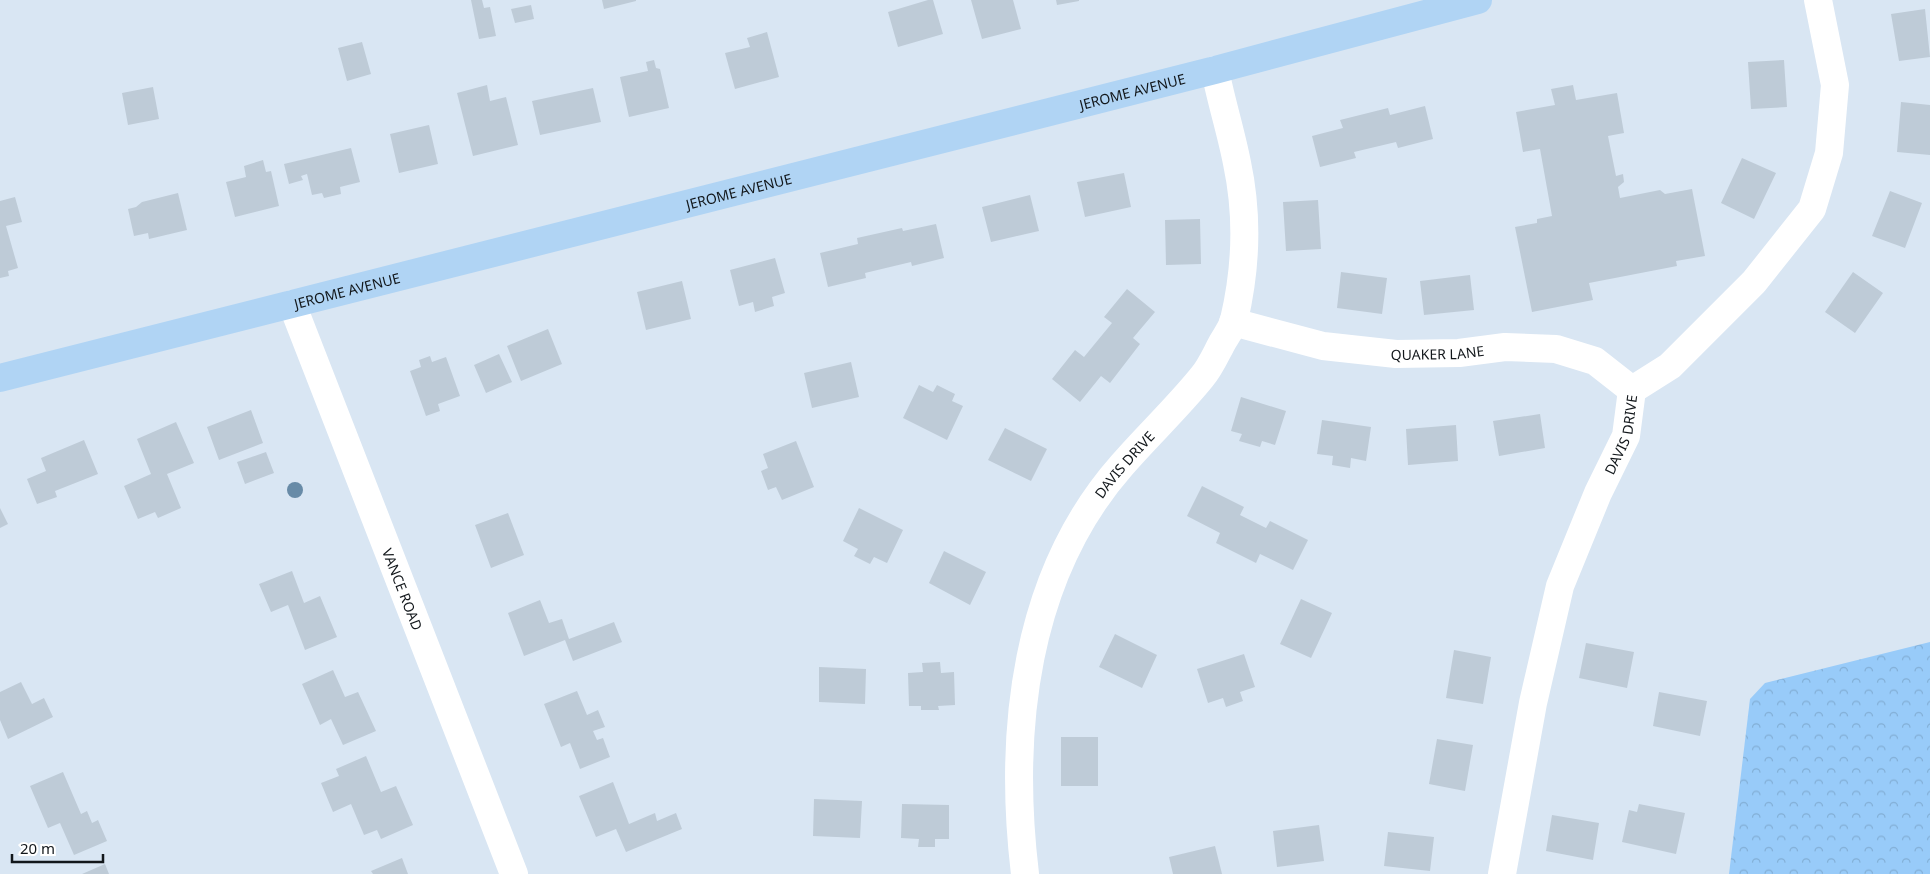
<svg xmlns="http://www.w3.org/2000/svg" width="1930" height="874" font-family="'Noto Sans',sans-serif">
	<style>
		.forest { fill: url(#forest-crowns) }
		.building { fill: #becbd7 }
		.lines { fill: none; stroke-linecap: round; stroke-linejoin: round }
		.minor { stroke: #fff; stroke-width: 28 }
		.major { stroke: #b0d4f4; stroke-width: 28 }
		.tree { fill: #688ba7 }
		.labels { text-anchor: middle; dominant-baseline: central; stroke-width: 4.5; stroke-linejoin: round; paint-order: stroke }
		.street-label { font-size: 14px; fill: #12171b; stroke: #fff }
	</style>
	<defs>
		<pattern id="forest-crowns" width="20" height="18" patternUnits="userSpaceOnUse" patternTransform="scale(1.25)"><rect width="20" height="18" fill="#98cbf9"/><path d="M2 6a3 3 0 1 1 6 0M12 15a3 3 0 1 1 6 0" fill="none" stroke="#82aed5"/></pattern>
	</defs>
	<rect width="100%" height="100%" fill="#d9e6f3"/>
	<path class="forest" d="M 1930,642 L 1930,874 L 1729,874 L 1750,699 L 1765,683 Z"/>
	<path class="building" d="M 471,0 L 482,0 L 484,8 L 490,7 L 496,36 L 479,39 Z
		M 602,0 L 636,0 L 636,1 L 604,9 Z
		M 928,0 L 933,0 L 943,34 L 898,47 L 888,12 Z
		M 971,0 L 1013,0 L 1021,29 L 982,39 Z
		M 1056,0 L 1079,0 L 1079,1 L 1057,5 Z
		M 531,5 L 534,19 L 515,23 L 511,9 Z
		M 1925,9 L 1930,57 L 1899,61 L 1891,14 Z
		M 767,32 L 779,77 L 735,89 L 725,53 L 750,47 L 747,38 Z
		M 362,42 L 371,74 L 347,81 L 338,48 Z
		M 654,60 L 656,68 L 660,69 L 669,108 L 629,117 L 620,77 L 648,71 L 646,62 Z
		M 1784,60 L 1787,107 L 1751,109 L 1748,62 Z
		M 487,85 L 490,101 L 506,97 L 518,145 L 473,156 L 457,93 Z
		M 1573,85 L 1576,100 L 1617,93 L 1624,133 L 1608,136 L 1616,176 L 1623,174 L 1624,182 L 1618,187 L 1620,198 L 1660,190 L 1665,194 L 1692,189 L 1705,256 L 1676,261 L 1677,266 L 1589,283 L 1593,300 L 1532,312 L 1515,227 L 1537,223 L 1537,219 L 1552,216 L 1540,149 L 1523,152 L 1516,112 L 1555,105 L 1551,89 Z
		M 153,87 L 159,119 L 128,125 L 122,93 Z
		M 593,88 L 601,122 L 540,135 L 532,101 Z
		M 1901,102 L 1930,105 L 1930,155 L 1897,152 Z
		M 1425,106 L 1433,139 L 1398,148 L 1396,142 L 1354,152 L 1356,158 L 1320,167 L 1312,136 L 1343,128 L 1340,120 L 1388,108 L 1390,115 Z
		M 429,125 L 438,164 L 399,173 L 390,134 Z
		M 351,148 L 360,182 L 340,187 L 341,194 L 324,198 L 322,193 L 312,195 L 307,174 L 301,176 L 303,180 L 289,184 L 284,164 Z
		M 1742,158 L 1776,173 L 1754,219 L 1721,203 Z
		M 263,160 L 266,172 L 271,171 L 279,206 L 235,217 L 226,182 L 246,177 L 244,166 Z
		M 1124,173 L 1131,207 L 1085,217 L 1077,182 Z
		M 1890,191 L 1922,203 L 1905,248 L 1872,236 Z
		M 178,193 L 187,230 L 149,239 L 148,233 L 134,236 L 128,209 L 136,207 L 142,202 Z
		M 1030,195 L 1039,231 L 991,242 L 982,207 Z
		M 15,197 L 22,222 L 6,226 L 18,268 L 8,271 L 9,276 L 0,278 L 0,201 Z
		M 1318,200 L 1321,249 L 1286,251 L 1283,202 Z
		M 1200,219 L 1201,264 L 1166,265 L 1165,220 Z
		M 936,224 L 944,258 L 912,266 L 911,262 L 865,273 L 866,278 L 828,287 L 820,253 L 858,244 L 857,238 L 902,228 L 903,231 Z
		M 775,258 L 785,293 L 772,297 L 774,306 L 755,312 L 753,302 L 739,306 L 730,270 Z
		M 1341,272 L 1387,278 L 1382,314 L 1337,308 Z
		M 1853,272 L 1883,293 L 1855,333 L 1825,312 Z
		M 1470,275 L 1474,310 L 1424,315 L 1420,281 Z
		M 682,281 L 691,319 L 646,330 L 637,292 Z
		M 1127,289 L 1155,312 L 1133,338 L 1140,344 L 1110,383 L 1101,376 L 1080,402 L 1052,379 L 1075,350 L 1084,357 L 1112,323 L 1104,317 Z
		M 548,329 L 562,364 L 521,381 L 507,346 Z
		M 499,354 L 512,382 L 486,393 L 474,365 Z
		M 430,356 L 432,362 L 446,357 L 460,396 L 438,404 L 440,411 L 426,416 L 410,371 L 421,367 L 419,360 Z
		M 851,362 L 859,397 L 812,408 L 804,373 Z
		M 919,385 L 933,392 L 937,385 L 955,394 L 952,401 L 963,406 L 947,440 L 903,418 Z
		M 1241,397 L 1286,411 L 1275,445 L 1262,441 L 1260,447 L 1239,441 L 1242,434 L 1231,431 Z
		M 251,410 L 263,443 L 219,460 L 207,427 Z
		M 1540,414 L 1545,448 L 1499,456 L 1493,421 Z
		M 1322,420 L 1371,427 L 1366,461 L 1351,458 L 1350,468 L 1332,465 L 1333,456 L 1317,454 Z
		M 176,422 L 194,463 L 167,474 L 181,508 L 158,518 L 155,512 L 138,519 L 124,486 L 151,474 L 137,439 Z
		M 1456,425 L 1458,461 L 1408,465 L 1406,429 Z
		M 1005,428 L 1047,449 L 1031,481 L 988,460 Z
		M 84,440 L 98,474 L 55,491 L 57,497 L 37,504 L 27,479 L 46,471 L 41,458 Z
		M 796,441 L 814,487 L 782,500 L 776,487 L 768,490 L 761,471 L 768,468 L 763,454 Z
		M 266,452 L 274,473 L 245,484 L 237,462 Z
		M 1202,486 L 1244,507 L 1240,515 L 1266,528 L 1270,521 L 1308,540 L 1293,570 L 1260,554 L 1256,563 L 1216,543 L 1220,533 L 1187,516 Z
		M 0,508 L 8,524 L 0,528 Z
		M 859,508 L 903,530 L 887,563 L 874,557 L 870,564 L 854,556 L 858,549 L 843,541 Z
		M 508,513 L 524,555 L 491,568 L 475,525 Z
		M 944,551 L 986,572 L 970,605 L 929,583 Z
		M 292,571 L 304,603 L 320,596 L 337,637 L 305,650 L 288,605 L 271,612 L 259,584 Z
		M 1301,599 L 1332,613 L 1311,658 L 1280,644 Z
		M 540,600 L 549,623 L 562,619 L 569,639 L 614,622 L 622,642 L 573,661 L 565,640 L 524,656 L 508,613 Z
		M 1115,634 L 1157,655 L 1142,688 L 1099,667 Z
		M 1586,643 L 1634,652 L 1627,688 L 1579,678 Z
		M 1454,650 L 1491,657 L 1483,704 L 1446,698 Z
		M 1244,654 L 1255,687 L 1240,692 L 1243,701 L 1226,707 L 1223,698 L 1208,703 L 1197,669 Z
		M 940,662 L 941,673 L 954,672 L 955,705 L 938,706 L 939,710 L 921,710 L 921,706 L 909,706 L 908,673 L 923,672 L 922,663 Z
		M 819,667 L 866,669 L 865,704 L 819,702 Z
		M 333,670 L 345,697 L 358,692 L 376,731 L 343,745 L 331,719 L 320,725 L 302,684 Z
		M 21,682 L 32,704 L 44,698 L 53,717 L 8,739 L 0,720 L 0,692 Z
		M 577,691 L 587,715 L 598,710 L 605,727 L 593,731 L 597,740 L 603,738 L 610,757 L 580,769 L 570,743 L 561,747 L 544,704 Z
		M 1659,692 L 1707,701 L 1700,736 L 1653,726 Z
		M 1061,737 L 1098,737 L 1098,786 L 1061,786 Z
		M 1437,739 L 1473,745 L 1465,791 L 1429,784 Z
		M 366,756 L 381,792 L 396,786 L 413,825 L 381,839 L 377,830 L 364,835 L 351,804 L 333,812 L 321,783 L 339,776 L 336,769 Z
		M 63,772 L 81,814 L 87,811 L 92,823 L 98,820 L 107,841 L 74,855 L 60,823 L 48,828 L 30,786 Z
		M 613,782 L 629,824 L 655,813 L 657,821 L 676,813 L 682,829 L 626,852 L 616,829 L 596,837 L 579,796 Z
		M 814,799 L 862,801 L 860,838 L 813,836 Z
		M 902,804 L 949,805 L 949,839 L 935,839 L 935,847 L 918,847 L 919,839 L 901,838 Z
		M 1639,804 L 1685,813 L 1676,854 L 1622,842 L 1629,810 L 1637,812 Z
		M 1552,815 L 1599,823 L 1593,860 L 1546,851 Z
		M 1319,825 L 1324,861 L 1277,867 L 1273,831 Z
		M 1388,832 L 1434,837 L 1430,871 L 1384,866 Z
		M 1215,846 L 1222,874 L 1173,874 L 1169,857 Z
		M 402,858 L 408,874 L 373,874 L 371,871 Z
		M 105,864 L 109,874 L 82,874 Z"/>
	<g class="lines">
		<g class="minor">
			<path id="s1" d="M 292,304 L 514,874"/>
			<path id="s2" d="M 1233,322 L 1323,346 L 1396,354 L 1459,353 L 1505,347 L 1556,349 L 1595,361 L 1632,390"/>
			<path d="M 1632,390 L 1670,366 L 1754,282 L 1812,209 L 1829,153 L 1835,85 L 1818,0"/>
			<path id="s3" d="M 1025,874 C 1008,732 1024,576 1122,465 C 1148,435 1177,408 1202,377 C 1210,368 1216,354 1222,343 C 1226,336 1232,328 1234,320 C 1246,269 1248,215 1237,163 C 1231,132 1221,101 1215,70"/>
			<path id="s4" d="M 1502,874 L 1533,703 L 1560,586 L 1598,493 L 1626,436 L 1632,390"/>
		</g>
		<path class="major" id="s5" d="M 0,378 L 1215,70 L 1478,0"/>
	</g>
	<circle class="tree" cx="295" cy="490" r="8"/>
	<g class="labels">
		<g class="street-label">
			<text stroke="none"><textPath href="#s5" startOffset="1168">JEROME AVENUE</textPath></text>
			<text stroke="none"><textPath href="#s5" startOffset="762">JEROME AVENUE</textPath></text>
			<text stroke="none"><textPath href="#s5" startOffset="358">JEROME AVENUE</textPath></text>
			<text stroke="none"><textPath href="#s2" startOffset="208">QUAKER LANE</textPath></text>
			<text stroke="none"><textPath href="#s4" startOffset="458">DAVIS DRIVE</textPath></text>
			<text stroke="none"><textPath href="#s3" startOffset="435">DAVIS DRIVE</textPath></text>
			<text stroke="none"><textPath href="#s1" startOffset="306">VANCE ROAD</textPath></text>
		</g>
	</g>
	<path d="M12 854v8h91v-8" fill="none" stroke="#12171b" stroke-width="2.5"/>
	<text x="20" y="854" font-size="15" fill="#12171b" stroke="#ffffff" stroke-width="4" paint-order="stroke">20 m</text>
</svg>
